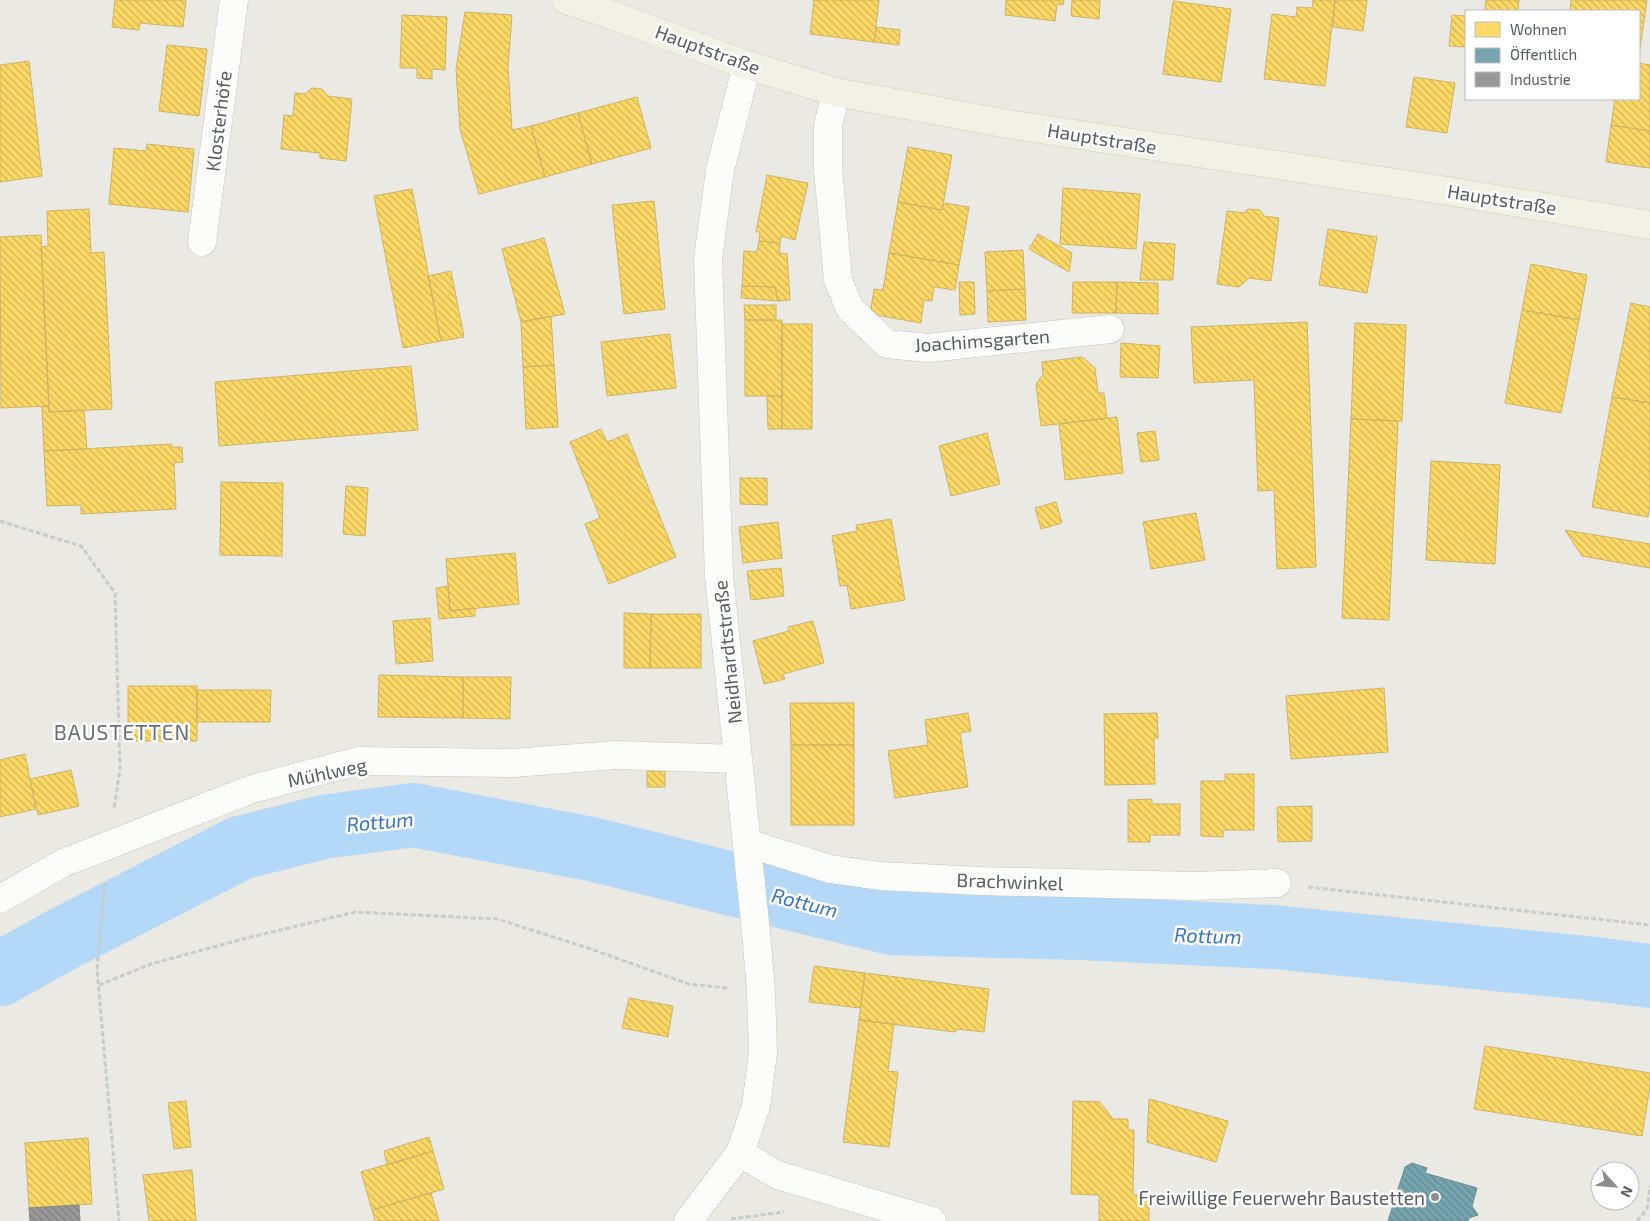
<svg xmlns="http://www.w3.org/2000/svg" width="1650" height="1221" font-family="'Exo 2',sans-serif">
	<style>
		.homes { fill: url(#homes-back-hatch); stroke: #cdb465 }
		.public { fill: url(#public-back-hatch); stroke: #6d8f98 }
		.industry { fill: url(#industry-back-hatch); stroke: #868788 }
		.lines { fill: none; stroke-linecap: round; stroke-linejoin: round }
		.river { stroke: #b4d8f7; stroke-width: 64 }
		.minor-casing { stroke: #c6c7c5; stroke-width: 29 }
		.major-casing { stroke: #d3cbaf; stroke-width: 29 }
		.path { stroke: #c6ccc9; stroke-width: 3; stroke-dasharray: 5 2.5; stroke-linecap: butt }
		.minor { stroke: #fcfcfb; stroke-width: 28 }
		.major { stroke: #f2f1e6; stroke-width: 28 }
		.poi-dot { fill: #8c8d8f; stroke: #fff; stroke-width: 2 }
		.labels { text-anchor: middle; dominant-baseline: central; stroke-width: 5; stroke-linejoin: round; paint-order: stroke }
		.street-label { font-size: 19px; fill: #595c62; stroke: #fff }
		.poi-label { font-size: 19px; fill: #595c62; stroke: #fff; text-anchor: end }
		.water-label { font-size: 20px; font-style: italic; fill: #3974be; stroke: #fff }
		.quarter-label { font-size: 21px; letter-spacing: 1px; fill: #696e74; stroke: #fff }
	</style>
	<defs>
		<pattern id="homes-back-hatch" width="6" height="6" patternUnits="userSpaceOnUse" patternTransform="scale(1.25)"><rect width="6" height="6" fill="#ffd966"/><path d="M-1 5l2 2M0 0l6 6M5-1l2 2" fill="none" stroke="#d1b357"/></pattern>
		<pattern id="public-back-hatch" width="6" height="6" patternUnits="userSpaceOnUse" patternTransform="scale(1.25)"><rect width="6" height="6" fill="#76a5af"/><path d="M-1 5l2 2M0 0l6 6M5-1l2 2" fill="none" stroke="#648a92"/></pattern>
		<pattern id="industry-back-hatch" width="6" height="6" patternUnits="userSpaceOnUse" patternTransform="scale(1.25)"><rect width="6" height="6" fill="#999"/><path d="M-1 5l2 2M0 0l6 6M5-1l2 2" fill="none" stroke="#808080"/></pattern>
	</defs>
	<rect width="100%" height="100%" fill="#eae9e3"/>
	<path class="homes" d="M 115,0 L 186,0 L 183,27 L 140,23 L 139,30 L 112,27 Z
		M 814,0 L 879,0 L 874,42 L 810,34 Z
		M 1006,0 L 1064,0 L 1063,5 L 1057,4 L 1055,21 L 1005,15 Z
		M 1072,0 L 1100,0 L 1099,19 L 1071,16 Z
		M 1313,0 L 1335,0 L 1325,86 L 1264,79 L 1272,14 L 1296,17 L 1297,7 L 1312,8 Z
		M 1335,0 L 1367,0 L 1363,31 L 1333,27 Z
		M 1486,0 L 1519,0 L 1518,11 L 1485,11 Z
		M 1571,0 L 1647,0 L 1640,48 L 1639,11 L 1570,11 Z
		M 1173,1 L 1231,9 L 1221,82 L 1163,74 Z
		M 465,12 L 512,15 L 508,67 L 512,130 L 531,126 L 545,177 L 479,194 L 460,129 L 456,69 Z
		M 402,15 L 447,17 L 445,70 L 432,69 L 432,79 L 417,78 L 417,68 L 400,68 Z
		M 1452,15 L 1466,16 L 1466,47 L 1449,46 Z
		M 876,27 L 900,30 L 899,45 L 874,42 Z
		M 167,45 L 207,49 L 199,116 L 159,111 Z
		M 29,61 L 42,176 L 0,182 L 0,65 Z
		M 1639,63 L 1650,65 L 1650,131 L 1611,125 L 1615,99 L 1639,99 Z
		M 1414,77 L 1455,83 L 1447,133 L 1406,127 Z
		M 312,88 L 322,89 L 328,96 L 352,99 L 346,161 L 320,158 L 320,153 L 281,149 L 284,115 L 293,116 L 295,93 L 305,94 Z
		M 637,97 L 651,148 L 592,164 L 578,113 Z
		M 578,113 L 592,164 L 545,177 L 531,126 Z
		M 1611,125 L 1650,131 L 1650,168 L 1606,162 Z
		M 147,144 L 194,149 L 188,212 L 109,204 L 114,148 L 146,151 Z
		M 908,147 L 952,155 L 942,210 L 898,202 Z
		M 767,175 L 808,183 L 795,240 L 781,236 L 780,243 L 759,241 L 760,232 L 756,232 Z
		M 1063,188 L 1140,194 L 1136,249 L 1060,244 Z
		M 412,189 L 441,341 L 403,348 L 374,196 Z
		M 654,201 L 665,309 L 624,314 L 612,205 Z
		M 898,202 L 942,210 L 944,203 L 969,207 L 959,265 L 889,253 Z
		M 89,209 L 91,253 L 104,252 L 112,409 L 49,412 L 41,247 L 48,246 L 47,211 Z
		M 1248,209 L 1260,210 L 1264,216 L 1279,218 L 1271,281 L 1249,278 L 1239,287 L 1217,284 L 1227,211 L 1244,213 Z
		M 1328,229 L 1377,237 L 1367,293 L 1319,285 Z
		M 1038,234 L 1072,253 L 1069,272 L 1029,249 Z
		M 41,235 L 49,406 L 1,408 L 0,237 Z
		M 544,238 L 565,314 L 521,322 L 502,249 Z
		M 759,241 L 780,243 L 779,253 L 787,254 L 790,300 L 778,301 L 775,287 L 742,286 L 744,251 L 757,252 Z
		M 1144,242 L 1175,244 L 1173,280 L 1140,280 Z
		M 1023,250 L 1025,289 L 987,291 L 985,252 Z
		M 889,253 L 959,265 L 955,290 L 934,287 L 932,301 L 924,300 L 921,323 L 870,314 L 874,289 L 883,290 Z
		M 1531,264 L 1587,275 L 1579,320 L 1522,310 Z
		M 451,271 L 464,337 L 441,341 L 428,276 Z
		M 959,282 L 974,282 L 975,314 L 960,315 Z
		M 1073,282 L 1117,282 L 1116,313 L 1072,313 Z
		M 1117,282 L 1158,283 L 1158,314 L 1116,313 Z
		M 742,286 L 775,287 L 778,301 L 741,298 Z
		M 1025,289 L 1026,320 L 988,322 L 987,291 Z
		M 1631,303 L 1650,307 L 1650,403 L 1612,397 Z
		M 744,305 L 776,305 L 776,320 L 745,320 Z
		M 1522,310 L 1579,320 L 1561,413 L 1505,403 Z
		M 551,316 L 554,365 L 523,367 L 521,322 Z
		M 745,320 L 782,320 L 782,396 L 745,396 Z
		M 1307,322 L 1316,567 L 1277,569 L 1274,490 L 1258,491 L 1254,380 L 1194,383 L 1191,327 Z
		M 1355,323 L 1406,325 L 1402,421 L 1351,419 Z
		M 782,324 L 812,324 L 812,429 L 782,429 Z
		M 670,334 L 676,388 L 607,396 L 601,342 Z
		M 1121,343 L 1160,346 L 1158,378 L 1120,377 Z
		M 1082,357 L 1095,368 L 1098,393 L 1104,393 L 1107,418 L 1041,426 L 1036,384 L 1043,375 L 1042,362 Z
		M 554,365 L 558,427 L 526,429 L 523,367 Z
		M 411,366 L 418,430 L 219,446 L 215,382 Z
		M 767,396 L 782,396 L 782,429 L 768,429 Z
		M 1612,397 L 1650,403 L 1650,505 L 1648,517 L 1592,507 Z
		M 49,406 L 49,412 L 84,410 L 87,449 L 44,451 L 42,407 Z
		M 1117,417 L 1123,473 L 1065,480 L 1059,424 Z
		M 1351,419 L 1398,421 L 1389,620 L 1342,618 Z
		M 601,429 L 607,442 L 627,434 L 676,557 L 609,584 L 585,524 L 600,518 L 570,442 Z
		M 1155,431 L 1159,460 L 1141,462 L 1137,433 Z
		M 987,433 L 1000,484 L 951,496 L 939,446 Z
		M 172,444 L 171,447 L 182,447 L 183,462 L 174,463 L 176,509 L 81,514 L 81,505 L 47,506 L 44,451 Z
		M 1431,461 L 1500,465 L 1495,564 L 1426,560 Z
		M 740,478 L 767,478 L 767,505 L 740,504 Z
		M 221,482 L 283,483 L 282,556 L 220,555 Z
		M 346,486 L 368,488 L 365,536 L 343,534 Z
		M 1056,502 L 1062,523 L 1041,529 L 1035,508 Z
		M 1196,513 L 1205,560 L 1151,569 L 1143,522 Z
		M 891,519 L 905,600 L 851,609 L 847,585 L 840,586 L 832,536 L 857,531 L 856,525 Z
		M 778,522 L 782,558 L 743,563 L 739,527 Z
		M 1565,530 L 1650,544 L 1650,568 L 1582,556 Z
		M 515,553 L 519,604 L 450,611 L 446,559 Z
		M 781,568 L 784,596 L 751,600 L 747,571 Z
		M 448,586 L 450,611 L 475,608 L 475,616 L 439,619 L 436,588 Z
		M 624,613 L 651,614 L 650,668 L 624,668 Z
		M 651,614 L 701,614 L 701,668 L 650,668 Z
		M 430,618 L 433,661 L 396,664 L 393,621 Z
		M 813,621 L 824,663 L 783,674 L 785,679 L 764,684 L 753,641 L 789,631 L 788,627 Z
		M 379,675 L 463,677 L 463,718 L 378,717 Z
		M 463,677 L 511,677 L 510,719 L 463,718 Z
		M 128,686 L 197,686 L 197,741 L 128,741 Z
		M 1384,688 L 1388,752 L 1291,759 L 1286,696 Z
		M 197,690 L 271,690 L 270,722 L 197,722 Z
		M 790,703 L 854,703 L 854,745 L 791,745 Z
		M 968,713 L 971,731 L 960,733 L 968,787 L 895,798 L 888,751 L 928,745 L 925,720 Z
		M 1157,713 L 1158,738 L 1154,738 L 1155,784 L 1105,785 L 1104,714 Z
		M 791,745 L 854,745 L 854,825 L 791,825 Z
		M 25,754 L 36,809 L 0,817 L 0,760 Z
		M 71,770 L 79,806 L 38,815 L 30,779 Z
		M 647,771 L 665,771 L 665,787 L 647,787 Z
		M 1225,774 L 1254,774 L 1254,830 L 1223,830 L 1223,837 L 1201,836 L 1201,781 L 1225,781 Z
		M 1152,799 L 1152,804 L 1180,804 L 1180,835 L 1150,835 L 1150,842 L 1128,842 L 1128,800 Z
		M 1312,806 L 1312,841 L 1278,842 L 1277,807 Z
		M 814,966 L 865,973 L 860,1008 L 809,1002 Z
		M 865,973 L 989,989 L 984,1032 L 956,1029 L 955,1032 L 859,1020 Z
		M 629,998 L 673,1006 L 668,1037 L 622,1028 Z
		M 859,1020 L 894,1024 L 888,1071 L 898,1072 L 889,1147 L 843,1142 Z
		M 1485,1046 L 1650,1073 L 1650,1086 L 1642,1136 L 1474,1109 Z
		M 1149,1099 L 1228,1121 L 1216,1162 L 1147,1142 Z
		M 186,1101 L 191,1147 L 174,1149 L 168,1103 Z
		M 1073,1101 L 1100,1102 L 1113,1119 L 1128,1119 L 1128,1130 L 1134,1130 L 1133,1195 L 1149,1195 L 1149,1221 L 1099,1221 L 1099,1195 L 1071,1194 Z
		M 429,1137 L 433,1151 L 387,1165 L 384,1151 Z
		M 88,1138 L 92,1204 L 29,1208 L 25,1143 Z
		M 433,1151 L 444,1189 L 372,1210 L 361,1172 Z
		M 192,1170 L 196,1221 L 149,1221 L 143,1175 Z
		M 431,1193 L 439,1221 L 375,1221 L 372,1210 Z"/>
	<path class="public" d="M 1412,1163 L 1427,1168 L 1425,1173 L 1477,1188 L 1472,1206 L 1478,1215 L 1469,1218 L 1468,1221 L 1388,1221 L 1405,1167 Z"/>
	<path class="industry" d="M 79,1205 L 80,1221 L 30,1221 L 29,1208 Z"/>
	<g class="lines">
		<path class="river" d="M 0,974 L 61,940 L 240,848 L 323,827 L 413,815 L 591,849 L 891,923 L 1079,928 L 1273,937 L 1586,968 L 1650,976"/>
		<g class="minor-casing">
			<path id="minor" d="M 836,92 L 828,126 L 828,169 L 838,280 L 850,309 L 887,344 L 928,348 L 1110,329
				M 202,242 L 234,0
				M 747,843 L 830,869 L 880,876 L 980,881 L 1193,886 L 1277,883
				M 0,899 L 63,863 L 252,789 L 358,761 L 513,763 L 616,755 L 738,759
				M 740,1153 L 777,1175 L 932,1221
				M 688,1221 L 740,1153 L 756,1106 L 763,1053 L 761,991 L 756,932 L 719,575 L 708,259 L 720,170 L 747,65"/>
		</g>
		<g class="major-casing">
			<path id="major" d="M 566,0 L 609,14 L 747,65 L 836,92 L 1008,124 L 1442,190 L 1650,225"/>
		</g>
		<path class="path" d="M 0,521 L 81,546 L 115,593 L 120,769 L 114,809
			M 105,882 L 97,969 L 119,1221
			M 1308,887 L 1650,925
			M 99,985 L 151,964 L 243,939 L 355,912 L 497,919 L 585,947 L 689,984 L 728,988
			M 731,1219 L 784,1212
			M 1637,1221 L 1647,1209 L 1650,1186"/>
		<use href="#minor" class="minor"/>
		<use href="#major" class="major"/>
	</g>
	<circle class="poi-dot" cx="1435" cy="1197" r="5"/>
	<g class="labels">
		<g class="street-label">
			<text transform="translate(708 49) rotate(20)">Hauptstraße</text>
			<text transform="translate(218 121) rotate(-83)">Klosterhöfe</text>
			<text transform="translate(1102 138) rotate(9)">Hauptstraße</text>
			<text transform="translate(1502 199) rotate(9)">Hauptstraße</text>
			<text transform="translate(982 340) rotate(-4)">Joachimsgarten</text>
			<text transform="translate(727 652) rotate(-96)">Neidhardtstraße</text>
			<text transform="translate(327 772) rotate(-12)">Mühlweg</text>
			<text transform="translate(1010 881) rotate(2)">Brachwinkel</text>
		</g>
		<g class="poi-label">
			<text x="1425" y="1197">Freiwillige Feuerwehr Baustetten</text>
		</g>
		<g class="water-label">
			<text transform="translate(380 821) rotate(-5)">Rottum</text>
			<text transform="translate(805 902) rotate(14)">Rottum</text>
			<text transform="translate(1208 935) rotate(2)">Rottum</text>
		</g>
		<g class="quarter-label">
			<text x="122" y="731">BAUSTETTEN</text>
		</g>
	</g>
	<rect x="1465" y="10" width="175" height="90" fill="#ffffff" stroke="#bdbec0"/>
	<rect x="1475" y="22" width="25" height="15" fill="#ffd966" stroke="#bdbec0"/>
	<text x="1510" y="35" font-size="15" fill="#595c62">Wohnen</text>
	<rect x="1475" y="48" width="25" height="15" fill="#76a5af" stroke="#bdbec0"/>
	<text x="1510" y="60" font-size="15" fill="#595c62">Öffentlich</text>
	<rect x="1475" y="72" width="25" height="15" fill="#999999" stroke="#bdbec0"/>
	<text x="1510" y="85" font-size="15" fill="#595c62">Industrie</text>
	<g transform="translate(1615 1186) rotate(116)"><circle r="24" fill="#ffffff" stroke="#bdbec0"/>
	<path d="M0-4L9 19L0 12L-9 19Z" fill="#8c8d8f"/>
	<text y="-8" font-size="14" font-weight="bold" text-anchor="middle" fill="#595c62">N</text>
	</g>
</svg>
